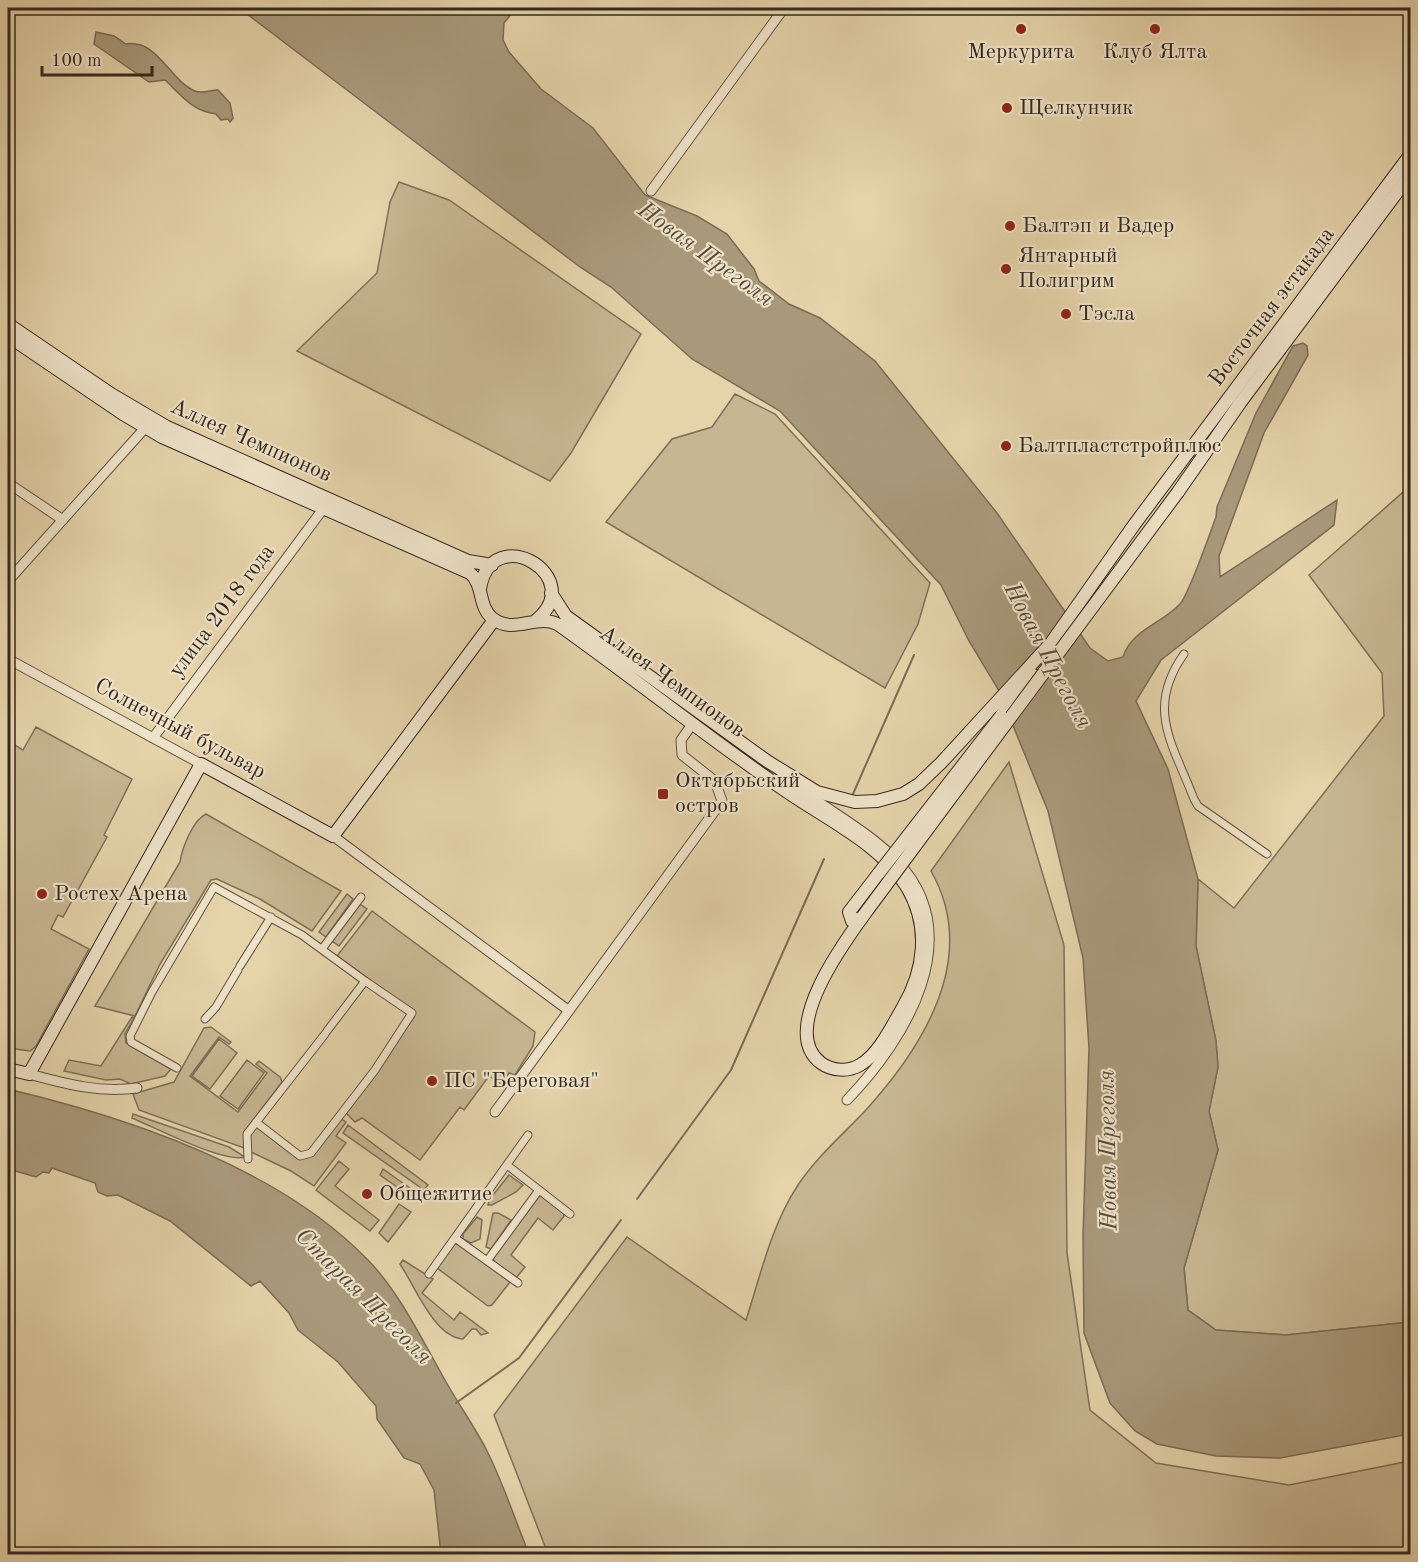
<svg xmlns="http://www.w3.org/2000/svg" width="1418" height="1562" font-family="'Old Standard TT',serif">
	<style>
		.green { fill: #c7b692; stroke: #7e6f58; stroke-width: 1.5 }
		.water { fill: #a9997b; stroke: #7a6c56; stroke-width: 1.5 }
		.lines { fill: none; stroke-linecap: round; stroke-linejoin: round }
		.stream { stroke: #7a6c56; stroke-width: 2 }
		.pedestrian-casing { stroke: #605342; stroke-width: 9 }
		.minor-casing { stroke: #605342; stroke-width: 11 }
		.secondary-casing { stroke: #34281f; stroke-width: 14 }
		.pedestrian { stroke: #eee2c8; stroke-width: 7 }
		.minor { stroke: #eee2c8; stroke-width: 9 }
		.secondary { stroke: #eee2c8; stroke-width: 12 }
		.secondary-bridge-casing { stroke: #34281f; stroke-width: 14; stroke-linecap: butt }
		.secondary-bridge { stroke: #eee2c8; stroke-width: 12 }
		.poi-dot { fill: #8f2418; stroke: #eee2c8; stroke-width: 2 }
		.labels { text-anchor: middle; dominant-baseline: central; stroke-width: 4.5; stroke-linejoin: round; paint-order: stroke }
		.poi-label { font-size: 22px; fill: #34281f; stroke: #eee2c8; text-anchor: start }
		.street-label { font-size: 22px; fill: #34281f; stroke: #eee2c8 }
		.water-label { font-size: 24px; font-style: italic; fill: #574a3b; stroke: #eee2c8 }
	</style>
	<rect width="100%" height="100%" fill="#e5d3aa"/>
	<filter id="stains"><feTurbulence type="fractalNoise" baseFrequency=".00333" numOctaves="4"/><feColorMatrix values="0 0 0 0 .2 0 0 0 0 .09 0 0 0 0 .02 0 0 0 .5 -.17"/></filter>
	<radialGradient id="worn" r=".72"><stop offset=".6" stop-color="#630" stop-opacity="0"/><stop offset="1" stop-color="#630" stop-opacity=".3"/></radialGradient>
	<path class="green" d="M 399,182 L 449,200 L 641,334 L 571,453 L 550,481 L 297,351 L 377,273 L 390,202 Z
		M 735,394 L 775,414 L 930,583 L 918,624 L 885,688 L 606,522 L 672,439 L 712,427 Z
		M 1410,486 L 1410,1322 L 1286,1335 L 1216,1330 L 1188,1310 L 1184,1268 L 1218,1150 L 1209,1111 L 1218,1067 L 1216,1041 L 1196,946 L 1198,879 L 1234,908 L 1384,716 L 1382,673 L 1309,575 Z
		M 36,727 L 132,779 L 104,835 L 107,837 L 63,917 L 58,915 L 51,929 L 89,949 L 36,1046 L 30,1051 L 8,1048 L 8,741 L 23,750 Z
		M 1009,762 L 1064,945 L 1067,1253 L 1090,1410 L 1156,1463 L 1289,1485 L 1410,1461 L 1410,1554 L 548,1554 L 494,1415 L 627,1237 L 746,1320 C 761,1274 771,1226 798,1185 C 816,1158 842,1135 865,1111 C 924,1046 980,957 931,871 Z
		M 206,814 L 341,891 L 312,931 L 260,899 L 217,879 L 211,880 L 160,964 L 135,1016 L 95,1006 L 180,862 C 182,848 193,820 206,814 Z
		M 347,894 L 353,899 L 326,937 L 319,932 Z
		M 360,904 L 367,909 L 339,946 L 332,941 Z
		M 372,911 L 535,1032 L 533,1046 L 515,1075 L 509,1073 L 501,1084 L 489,1076 L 464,1110 L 460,1107 L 420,1160 L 362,1118 L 355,1122 L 345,1112 L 414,1017 L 414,1012 L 337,956 Z
		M 132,1017 L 134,1018 L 125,1034 L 126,1043 L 171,1069 L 165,1076 L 131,1084 L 120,1079 L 106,1080 L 64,1071 L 69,1060 L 101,1066 Z
		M 211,1027 L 231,1042 L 229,1044 L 219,1037 L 190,1076 L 238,1112 L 267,1073 L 256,1064 L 259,1061 L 280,1077 L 282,1082 L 244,1132 L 244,1148 L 139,1110 L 133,1094 L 174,1082 L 204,1028 Z
		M 219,1039 L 237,1053 L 210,1089 L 192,1076 Z
		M 247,1060 L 264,1073 L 238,1109 L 220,1096 Z
		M 133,1114 L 229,1147 L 245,1157 C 223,1163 156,1128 132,1118 Z
		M 340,1118 L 346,1122 L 336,1136 L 346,1143 L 314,1186 L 291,1171 L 251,1152 L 249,1134 L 257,1127 L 299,1158 L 311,1156 Z
		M 348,1125 L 428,1185 L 424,1190 L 343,1133 Z
		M 339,1161 L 349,1169 L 335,1186 L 379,1220 L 370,1231 L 316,1190 Z
		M 383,1169 L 421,1196 L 417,1201 L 380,1175 Z
		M 509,1175 L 523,1185 L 516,1192 L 492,1205 L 488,1205 L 489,1200 Z
		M 540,1195 L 563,1212 L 564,1216 L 553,1230 L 538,1218 L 511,1255 L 525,1267 L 516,1278 L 495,1263 L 493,1258 Z
		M 399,1204 L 411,1212 L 388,1242 L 379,1233 Z
		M 493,1213 L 498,1213 L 511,1220 L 491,1249 L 486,1247 Z
		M 477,1217 L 482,1220 L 480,1239 L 471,1243 L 463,1239 L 463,1234 Z
		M 454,1244 L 458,1244 L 510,1282 L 492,1305 L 488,1306 L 437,1268 Z
		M 403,1260 L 433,1279 L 422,1293 L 454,1320 L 460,1312 L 488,1333 L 481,1335 L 476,1329 L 472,1329 L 463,1339 C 434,1337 415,1286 400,1264 Z"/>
	<path class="water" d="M 239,8 L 469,8 L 475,11 L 493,12 L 497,8 L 516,8 L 504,23 L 503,40 L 509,52 L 541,89 L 593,128 L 645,195 L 697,216 L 727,234 L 754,269 L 759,281 L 789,304 L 820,318 L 875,361 L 997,513 L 1090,648 L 1108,661 L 1123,657 C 1131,630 1163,623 1180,604 C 1189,594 1210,533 1216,517 L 1217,507 L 1256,413 L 1293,346 L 1303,343 L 1307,346 L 1308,355 L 1264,433 L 1219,556 L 1220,577 L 1337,500 L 1334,525 L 1161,660 L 1136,701 L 1168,769 L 1198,879 L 1196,946 L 1216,1041 L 1218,1067 L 1209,1111 L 1218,1150 L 1184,1268 L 1188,1310 L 1216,1330 L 1286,1335 L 1410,1322 L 1410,1434 L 1280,1458 L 1216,1456 L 1157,1444 L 1135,1431 L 1110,1403 L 1084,1333 L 1083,1236 L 1089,1048 L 1083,958 L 1048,811 L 998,689 L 969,641 L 941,585 L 780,411 L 692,359 L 611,287 L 580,267 Z
		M 96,32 L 114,36 L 126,44 C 158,39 169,80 195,91 C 204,94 210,90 218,90 L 230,103 L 233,118 L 230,122 L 228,119 L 221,120 L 216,114 C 192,111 181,95 165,80 L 149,82 L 94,44 Z
		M 8,1089 C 130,1118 279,1168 368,1260 C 398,1291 419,1334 440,1371 C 454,1398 472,1422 486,1449 C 503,1482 515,1520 529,1554 L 441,1554 L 434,1490 L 420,1464 L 404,1458 L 377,1419 L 376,1406 L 338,1362 L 298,1330 L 289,1313 L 260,1281 L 251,1286 L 170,1221 L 118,1195 L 107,1196 L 98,1192 L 95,1183 L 52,1168 L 49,1173 L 43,1172 L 36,1177 L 8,1169 Z
		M 8,1499 L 12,1504 L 13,1538 L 10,1554 L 8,1554 Z"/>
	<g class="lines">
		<path class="stream" d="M 853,794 L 914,655
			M 637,1199 L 731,1070 L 824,859
			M 456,1403 L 519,1358 L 621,1220"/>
		<g class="pedestrian-casing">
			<path id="pedestrian" d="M 1184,654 C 1145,709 1173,744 1194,799 L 1198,806 L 1267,854
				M 322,949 L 361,897
				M 240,966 L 271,917
				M 205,1019 L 216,1007 L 238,970
				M 177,1068 L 131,1042 L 130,1036 L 152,992 L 214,887 L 302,935 L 365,981
				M 256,1122 L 300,1156 L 311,1153 L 375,1070 L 412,1013 L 365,981 L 327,1031
				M 248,1159 L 247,1134 L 325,1034
				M 507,1165 L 570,1214
				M 455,1238 L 518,1283
				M 487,1261 L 539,1190
				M 429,1274 L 528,1135"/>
		</g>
		<g class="minor-casing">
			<path id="minor" d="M 651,191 L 784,8
				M 8,483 L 63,520
				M 8,581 L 145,428
				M 8,659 L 201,764
				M 153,738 L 323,509
				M 788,779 C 822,808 867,829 898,862 C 968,937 906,1039 847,1100
				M 333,836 L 568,1010
				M 29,1074 C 66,1084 98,1093 137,1088
				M 495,1112 L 722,801 L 715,781 L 682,755 L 681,740 L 693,723"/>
		</g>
		<g class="secondary-casing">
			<path id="secondary" d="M 8,324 L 111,394 L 167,427 L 468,561 L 492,565
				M 8,336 L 123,414 L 162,437 L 470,573 C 484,585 478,606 492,618 C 515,636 537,612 559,625 C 635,679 707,737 783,789 C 824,818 880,843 907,887 C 930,926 925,970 903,1007 C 892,1026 879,1054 860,1065 C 848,1072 832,1071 821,1063 C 777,1030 847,938 869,908
				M 1178,492 L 1240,403 L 1410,175
				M 480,589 C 491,518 592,578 534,622
				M 551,593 L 566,616 L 767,761 L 817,792 L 855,802 L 877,801 L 903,794 L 919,784 L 941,763 L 1051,643 L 1134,525 L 1410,155
				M 1001,716 L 1032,674
				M 861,918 L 852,921 L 849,912 L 879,873
				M 8,1069 L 29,1074 L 201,764 L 333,836 L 494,620"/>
		</g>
		<use href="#pedestrian" class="pedestrian"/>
		<use href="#minor" class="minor"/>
		<use href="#secondary" class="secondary"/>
		<g class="secondary-bridge-casing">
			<path id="secondary-bridge" d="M 879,873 L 1001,716
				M 869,908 L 1178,492"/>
		</g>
		<use href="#secondary-bridge" class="secondary-bridge"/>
	</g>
	<g class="poi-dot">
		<circle cx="1021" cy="29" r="6"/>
		<circle cx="1155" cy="29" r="6"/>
		<circle cx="1007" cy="108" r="6"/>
		<circle cx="1010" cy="226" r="6"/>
		<circle cx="1006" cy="269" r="6"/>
		<circle cx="1066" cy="314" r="6"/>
		<circle cx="1006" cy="446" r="6"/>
		<rect x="657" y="788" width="12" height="12" rx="3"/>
		<circle cx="42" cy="894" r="6"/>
		<circle cx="432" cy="1081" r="6"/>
		<circle cx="367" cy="1194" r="6"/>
	</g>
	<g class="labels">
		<g class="poi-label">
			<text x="1021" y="52" text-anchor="middle">Меркурита</text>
			<text x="1155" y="52" text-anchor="middle">Клуб Ялта</text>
			<text x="1019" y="108">Щелкунчик</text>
			<text x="1022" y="226">Балтэп и Вадер</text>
			<text x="1018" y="256">Янтарный<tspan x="1018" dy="25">Полигрим</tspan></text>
			<text x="1078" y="314">Тэсла</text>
			<text x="1018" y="446">Балтпластстройплюс</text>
			<text x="675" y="781">Октябрьский<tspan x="675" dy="25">остров</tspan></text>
			<text x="54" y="894">Ростех Арена</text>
			<text x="444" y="1081">ПС "Береговая"</text>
			<text x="379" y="1194">Общежитие</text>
		</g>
		<g class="street-label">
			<text transform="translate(1272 307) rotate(-53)">Восточная эстакада</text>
			<text transform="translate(251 441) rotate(24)">Аллея Чемпионов</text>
			<text transform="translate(222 611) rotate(-53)">улица 2018 года</text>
			<text transform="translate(672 682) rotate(36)">Аллея Чемпионов</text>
			<text transform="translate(180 729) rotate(28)">Солнечный бульвар</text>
		</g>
		<g class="water-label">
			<text transform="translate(705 255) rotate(36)">Новая Преголя</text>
			<text transform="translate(1047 656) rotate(62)">Новая Преголя</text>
			<text transform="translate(1109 1150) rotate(-91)">Новая Преголя</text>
			<text transform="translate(363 1297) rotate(45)">Старая Преголя</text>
		</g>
	</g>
	<rect width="1418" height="1562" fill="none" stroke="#e5d3aa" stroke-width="30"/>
	<rect x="9" y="9" width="1400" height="1544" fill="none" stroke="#34281f" stroke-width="3"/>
	<rect x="15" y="15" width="1388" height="1532" fill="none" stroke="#34281f" stroke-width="1.5"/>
	<path d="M42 66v9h110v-9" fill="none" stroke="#34281f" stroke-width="3"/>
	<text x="51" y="66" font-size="18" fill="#34281f" stroke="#eee2c8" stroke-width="4.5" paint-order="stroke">100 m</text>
	<rect width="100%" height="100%" filter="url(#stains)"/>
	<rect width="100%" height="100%" fill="url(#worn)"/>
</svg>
